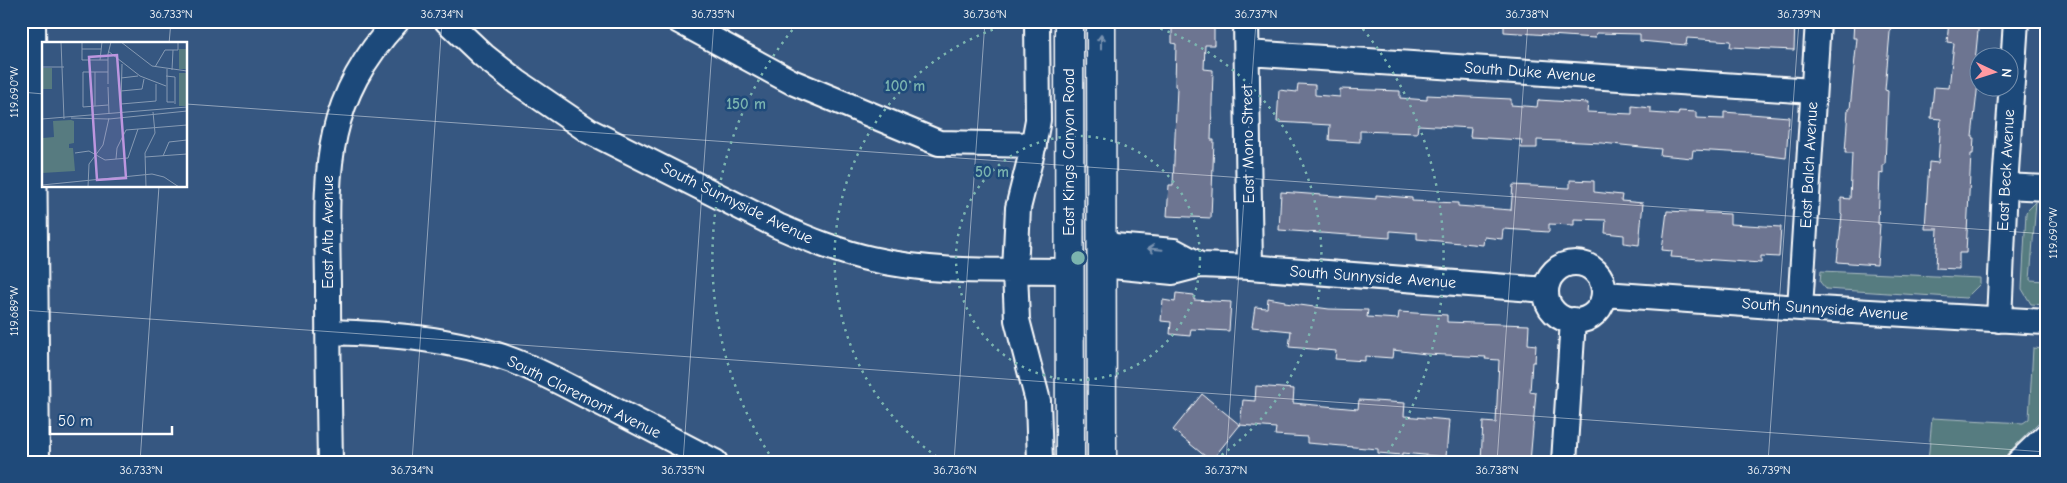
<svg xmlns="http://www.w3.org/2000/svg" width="2067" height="483" font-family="'Comic Neue',sans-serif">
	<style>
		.green { fill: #577b80; stroke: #abbdc0 }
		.building { fill: #6d7491; stroke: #fff }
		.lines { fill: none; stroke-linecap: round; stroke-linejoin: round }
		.minor-casing { stroke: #fff; stroke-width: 28 }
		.major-casing { stroke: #fff; stroke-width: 31 }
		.minor { stroke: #1f4a7a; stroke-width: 24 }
		.major { stroke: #1f4a7a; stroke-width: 28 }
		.oneway { stroke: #7992af }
		.ticks { fill: none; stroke: #fff; stroke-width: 1; stroke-opacity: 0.45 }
		.ring { fill: none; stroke: #7bb4af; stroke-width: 2.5; stroke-dasharray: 2.5 5 }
		.labels { text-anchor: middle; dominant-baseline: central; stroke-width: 5; stroke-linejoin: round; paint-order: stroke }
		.street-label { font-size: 16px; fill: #fff; stroke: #1f4a7a }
		.inset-road { fill: none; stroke: #869ab3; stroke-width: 1 }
		.view { fill: #bd96df; fill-opacity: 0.15; stroke: #bd96df; stroke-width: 2.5 }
		.inset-edge { fill: none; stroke: #fff; stroke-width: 2.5 }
		.centre { fill: #7bb4af; stroke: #1f4a7a; stroke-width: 2.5 }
		.ring-label { font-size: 15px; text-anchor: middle; font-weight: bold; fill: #7bb4af; stroke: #1f4a7a; stroke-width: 5; stroke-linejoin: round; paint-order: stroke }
		.neatline { fill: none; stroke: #fff; stroke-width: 2 }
		.ticks-label { font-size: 12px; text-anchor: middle; fill: #fff }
	</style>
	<rect width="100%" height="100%" fill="#365781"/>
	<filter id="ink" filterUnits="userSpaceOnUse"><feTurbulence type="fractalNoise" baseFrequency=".02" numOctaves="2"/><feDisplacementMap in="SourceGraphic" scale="10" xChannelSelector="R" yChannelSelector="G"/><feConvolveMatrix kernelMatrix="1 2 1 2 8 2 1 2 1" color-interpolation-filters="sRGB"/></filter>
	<g filter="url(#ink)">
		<path class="green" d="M 2036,202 L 2030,280 L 2046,281 L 2046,305 L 2031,304 L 2022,289 L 2026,212 Z
			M 1821,271 L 1980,278 L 1980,284 L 1966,298 L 1826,289 L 1820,282 Z
			M 2033,348 L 2046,349 L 2046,415 L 1999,462 L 1928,462 L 1932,418 L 2023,423 L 2029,419 Z"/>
		<path class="building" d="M 1172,21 L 1212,21 L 1212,27 L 1214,27 L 1214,45 L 1205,45 L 1204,69 L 1213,70 L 1211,140 L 1214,140 L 1211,218 L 1167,216 L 1169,185 L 1173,185 L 1177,87 L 1175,86 L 1176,44 L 1172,43 Z
			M 1504,21 L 1795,21 L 1794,50 L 1730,47 L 1731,41 L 1687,38 L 1686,45 L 1640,41 L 1640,34 L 1596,33 L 1595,38 L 1504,32 Z
			M 1854,21 L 1891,21 L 1885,90 L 1888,91 L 1885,165 L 1883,165 L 1883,174 L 1880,173 L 1878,224 L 1880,224 L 1877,265 L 1837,262 L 1842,215 L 1841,214 L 1841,198 L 1850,199 L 1852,153 L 1845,153 L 1848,109 L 1850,109 L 1857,38 L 1853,38 Z
			M 1949,21 L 1979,21 L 1975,62 L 1980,63 L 1980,65 L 1972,137 L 1974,137 L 1973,154 L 1971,154 L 1966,253 L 1959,253 L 1959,269 L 1936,268 L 1938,229 L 1925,229 L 1929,162 L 1938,163 L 1941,119 L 1931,118 L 1934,87 L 1949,88 L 1954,43 L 1947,42 Z
			M 1298,84 L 1315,85 L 1315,95 L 1340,97 L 1340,89 L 1400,91 L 1400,98 L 1427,100 L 1427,95 L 1511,99 L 1511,105 L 1537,107 L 1538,100 L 1588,103 L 1587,112 L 1632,114 L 1632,106 L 1651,108 L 1651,113 L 1678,115 L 1679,111 L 1696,112 L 1696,118 L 1724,119 L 1724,112 L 1789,117 L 1786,158 L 1747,153 L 1693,150 L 1692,158 L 1660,155 L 1661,149 L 1602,143 L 1537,140 L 1537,148 L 1521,148 L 1522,140 L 1470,137 L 1471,128 L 1418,125 L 1417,133 L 1360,131 L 1360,142 L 1329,140 L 1330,125 L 1277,122 L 1279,90 L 1297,92 Z
			M 1570,180 L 1594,181 L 1594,192 L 1622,195 L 1621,201 L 1643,203 L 1639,245 L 1624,243 L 1624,235 L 1605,233 L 1606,220 L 1574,219 L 1574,225 L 1549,224 L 1549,232 L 1503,229 L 1502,239 L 1484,237 L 1483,245 L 1417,239 L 1417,233 L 1390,231 L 1390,238 L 1279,230 L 1281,192 L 1376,199 L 1376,195 L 1412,198 L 1412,201 L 1458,203 L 1458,206 L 1511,210 L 1513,185 L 1570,188 Z
			M 1667,211 L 1730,214 L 1730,224 L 1781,227 L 1779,257 L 1761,256 L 1761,263 L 1671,257 L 1672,251 L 1662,250 Z
			M 1176,293 L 1194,295 L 1194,300 L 1231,302 L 1229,331 L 1191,329 L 1190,336 L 1170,334 L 1171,322 L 1161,321 L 1163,300 L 1175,302 Z
			M 1268,298 L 1285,301 L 1285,303 L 1329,309 L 1368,310 L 1367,317 L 1398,319 L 1399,312 L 1447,315 L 1447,322 L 1529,325 L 1528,344 L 1536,345 L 1535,362 L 1532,362 L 1530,392 L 1536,393 L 1530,462 L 1481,461 L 1483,422 L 1496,423 L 1499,360 L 1485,359 L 1486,357 L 1426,354 L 1393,350 L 1392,358 L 1365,356 L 1365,361 L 1335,359 L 1336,351 L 1289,347 L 1291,331 L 1252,327 L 1255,307 L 1267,308 Z
			M 1256,386 L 1294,389 L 1293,403 L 1358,409 L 1359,400 L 1405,403 L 1404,416 L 1449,420 L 1446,457 L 1402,453 L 1402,455 L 1378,453 L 1378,449 L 1307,443 L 1307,437 L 1275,435 L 1276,428 L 1240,425 L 1243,400 L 1255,401 Z
			M 1202,394 L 1240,425 L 1211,461 L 1173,430 Z"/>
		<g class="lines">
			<g class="minor-casing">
				<path id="minor" d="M 33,21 L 37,462
					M 447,21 L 484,56 L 517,82 L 589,131 L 778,226 C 808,239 839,252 871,259 C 935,274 1003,270 1069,271
					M 679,21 L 792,82 L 939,143 L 1034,145
					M 1037,21 L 1038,120 L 1032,152 L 1018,208 L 1015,271 L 1017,320 L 1038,401 L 1040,462
					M 1246,21 L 1250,267
					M 1247,53 L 1813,91
					M 2005,186 L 2046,188
					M 1102,240 L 1114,246 L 1174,251 L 1200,265
					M1546 292a29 29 0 1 1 58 0a29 29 0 1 1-58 0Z
					M 1102,265 L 1173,272 L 1200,265 L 1250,267 L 1546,290
					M 1604,294 L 1800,308 L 2046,322
					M 1800,308 L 1818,21
					M 1999,320 L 2005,186 L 2016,21
					M 328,332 C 390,334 453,338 511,360 C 541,371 569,387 597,401 C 637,421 676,442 715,462
					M 330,462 C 329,404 328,345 328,287 C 327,180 318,106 397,21
					M 1564,462 L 1573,320
					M 2019,462 L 2046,436"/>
			</g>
			<g class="major-casing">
				<path id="major" d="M 1069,21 L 1070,462
					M 1101,21 L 1102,462"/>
			</g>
			<use href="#minor" class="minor"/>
			<use href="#major" class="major"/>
		</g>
		<defs><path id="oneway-shaft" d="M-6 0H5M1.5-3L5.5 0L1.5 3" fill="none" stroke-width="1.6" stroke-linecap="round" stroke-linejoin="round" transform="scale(1.25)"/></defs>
		<g class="oneway">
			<use href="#oneway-shaft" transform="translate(1101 42) rotate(-90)"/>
			<use href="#oneway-shaft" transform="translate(1155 249) rotate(-175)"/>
		</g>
	</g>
	<path class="ticks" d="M 169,44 L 171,21M 21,92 L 44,94M 186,104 L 2046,234M 21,310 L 2046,452M 140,462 L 159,186M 412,462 L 442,21M 683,462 L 714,21M 954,462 L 985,21M 1226,462 L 1256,21M 1497,462 L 1528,21M 1768,462 L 1799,21M 2040,462 L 2046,376"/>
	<g class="ring">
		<circle cx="1078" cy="258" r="122"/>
		<path d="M943 461A244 244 0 0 1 1017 22M1139 22A244 244 0 0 1 1213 461"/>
		<path d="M773 460A366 366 0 0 1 798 23M1358 23A366 366 0 0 1 1383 460"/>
	</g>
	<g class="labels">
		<g class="street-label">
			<text transform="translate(1530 72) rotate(4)">South Duke Avenue</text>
			<text transform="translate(1248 144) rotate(-91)">East Mono Street</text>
			<text transform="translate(1069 152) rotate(-90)">East Kings Canyon Road</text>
			<text transform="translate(1809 165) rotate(-87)">East Balch Avenue</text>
			<text transform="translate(2006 170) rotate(-87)">East Beck Avenue</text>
			<text transform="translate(737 203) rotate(26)">South Sunnyside Avenue</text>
			<text transform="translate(328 232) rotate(-90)">East Alta Avenue</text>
			<text transform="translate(1373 277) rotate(4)">South Sunnyside Avenue</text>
			<text transform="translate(1825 309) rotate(4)">South Sunnyside Avenue</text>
			<text transform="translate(584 397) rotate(26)">South Claremont Avenue</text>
		</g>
	</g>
	<g transform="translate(42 42)">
		<rect width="145" height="145" fill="#365781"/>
		<path d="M 137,7 L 145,7 L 145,27 L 137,27 ZM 0,26 L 10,26 L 10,47 L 0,47 ZM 137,31 L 145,31 L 145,64 L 137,64 ZM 29,78 L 32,79 L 32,101 L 27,102 L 27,106 L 31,106 L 33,129 L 0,131 L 1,96 L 12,95 L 11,79 Z" fill="#577b80"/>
		<path class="inset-road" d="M 19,0 L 22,77M 40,0 L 40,18 L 66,18M 79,0 L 110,24 L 145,29M 40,7 L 59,7M 66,9 L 98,34 L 124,44M 58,18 L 60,0M 80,22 L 79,62 L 114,59 L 114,42M 0,25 L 22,25M 113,25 L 123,8 L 136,8 L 136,0M 125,27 L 125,60 L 132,60M 130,28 L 131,8M 53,30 L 53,64M 124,34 L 133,35 L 133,62M 79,36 L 96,34M 66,42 L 66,12 L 69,0M 66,45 L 67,72M 79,49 L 100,47 L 102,37M 66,63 L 41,65 L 41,30 L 66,30M 29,76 L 67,77 L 145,69M 0,77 L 145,65M 33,111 L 47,109 L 63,118 L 86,116 L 96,87M 121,114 L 127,100 L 145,98M 103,115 L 145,112M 74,117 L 75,106 L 84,88 L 145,83M 0,143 L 110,132 L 122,135 L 137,145M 46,145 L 47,122 L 61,103 L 67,76M 104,145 L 103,111 L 113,91 L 111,70"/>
		<path class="view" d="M 75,13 L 84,136 L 55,138 L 47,15 Z"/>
		<rect width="145" height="145" class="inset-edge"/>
	</g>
	<circle cx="1078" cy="258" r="8" class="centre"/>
	<g class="ring-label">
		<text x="905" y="91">100 m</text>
		<text x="746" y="109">150 m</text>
		<text x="992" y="177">50 m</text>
	</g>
	<rect width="2067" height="483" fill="none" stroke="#1f4a7a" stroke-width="55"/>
	<g transform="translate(1994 72) rotate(94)"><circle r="24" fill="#1f4a7a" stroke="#7992af"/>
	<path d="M0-4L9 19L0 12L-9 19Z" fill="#ff9aa2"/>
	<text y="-8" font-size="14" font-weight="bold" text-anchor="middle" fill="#ffffff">N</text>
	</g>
	<path d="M50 426v8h122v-8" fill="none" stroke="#ffffff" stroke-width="2.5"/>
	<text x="58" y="426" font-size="15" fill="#ffffff" stroke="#1f4a7a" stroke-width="4" paint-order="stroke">50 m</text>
	<rect x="28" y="28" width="2012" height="428" class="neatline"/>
	<g class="ticks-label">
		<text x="171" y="18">36.733°N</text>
		<text x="442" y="18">36.734°N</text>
		<text x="713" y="18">36.735°N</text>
		<text x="985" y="18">36.736°N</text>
		<text x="1256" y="18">36.737°N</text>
		<text x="1527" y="18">36.738°N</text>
		<text x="1799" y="18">36.739°N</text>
		<text transform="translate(14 92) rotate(-90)" y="4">119.690°W</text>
		<text transform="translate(2053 233) rotate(-90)" y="4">119.690°W</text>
		<text transform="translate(14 311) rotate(-90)" y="4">119.689°W</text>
		<text x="141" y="474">36.733°N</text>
		<text x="412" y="474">36.734°N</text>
		<text x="683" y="474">36.735°N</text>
		<text x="955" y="474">36.736°N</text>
		<text x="1226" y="474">36.737°N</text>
		<text x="1497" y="474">36.738°N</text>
		<text x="1769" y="474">36.739°N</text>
	</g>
</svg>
